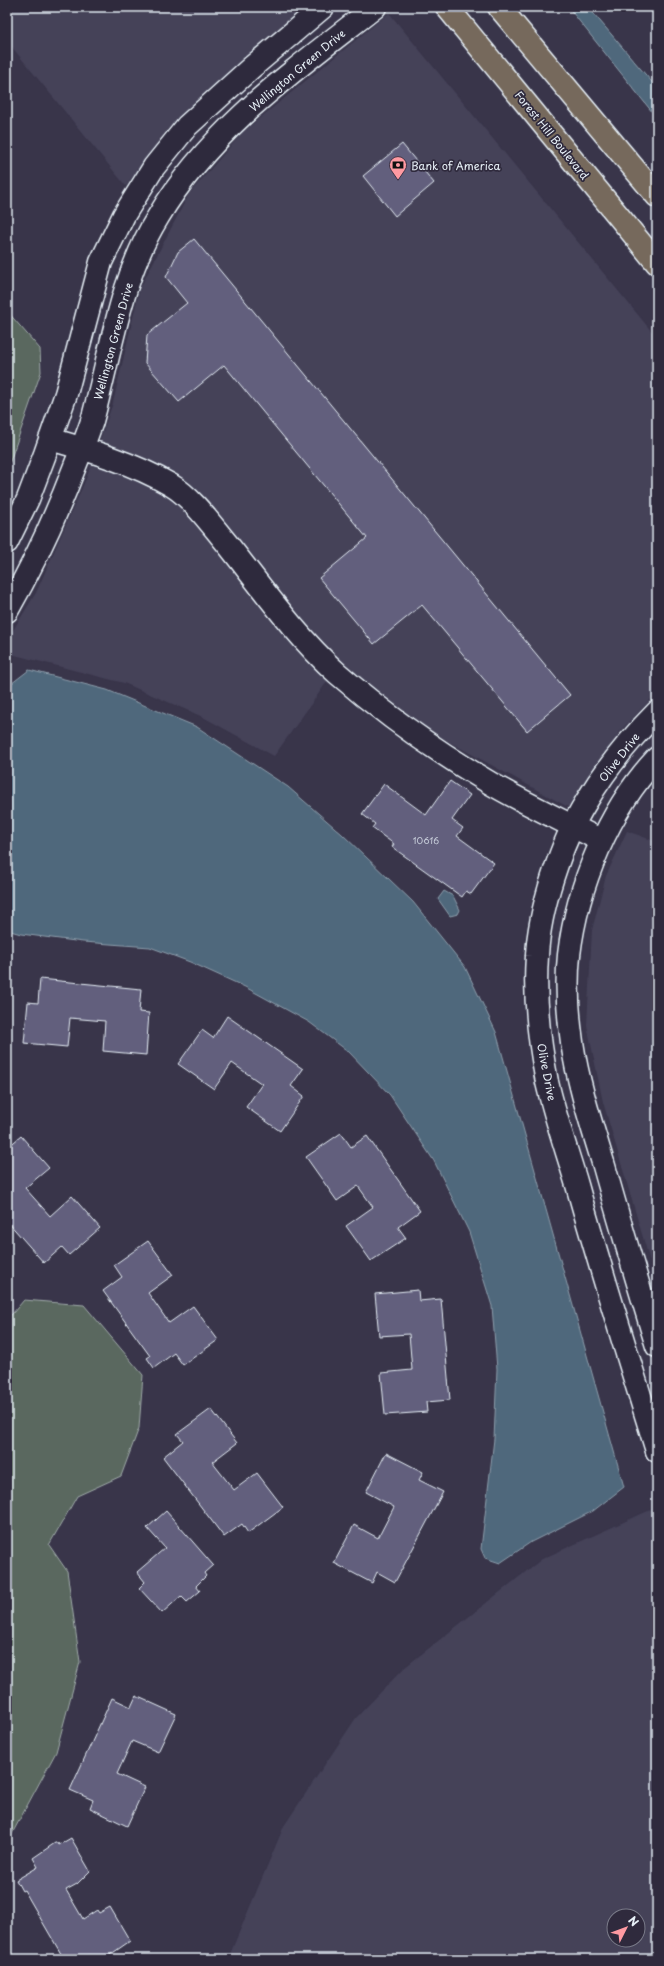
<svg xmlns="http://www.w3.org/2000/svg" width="664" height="1966" font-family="'Playpen Sans',sans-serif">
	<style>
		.built { fill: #454259; fill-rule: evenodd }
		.green { fill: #5a685e; stroke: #a1acab }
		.water { fill: #50687b; stroke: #8d9fad }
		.building { fill: #625f7d; stroke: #e8f1f8 }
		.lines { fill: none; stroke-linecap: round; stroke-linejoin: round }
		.minor-casing { stroke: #e8f1f8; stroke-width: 25 }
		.major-casing { stroke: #e8f1f8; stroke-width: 25 }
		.minor { stroke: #2f2a3d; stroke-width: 22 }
		.major { stroke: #76695c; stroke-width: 22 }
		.labels { text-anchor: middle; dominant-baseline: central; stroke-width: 3.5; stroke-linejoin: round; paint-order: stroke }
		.number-label { font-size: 9px; fill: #c6ccd9 }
		.street-label { font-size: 11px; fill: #e8f1f8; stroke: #2f2a3d }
		.poi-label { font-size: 11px; fill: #e8f1f8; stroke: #2f2a3d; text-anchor: start }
	</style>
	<rect width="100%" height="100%" fill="#39354a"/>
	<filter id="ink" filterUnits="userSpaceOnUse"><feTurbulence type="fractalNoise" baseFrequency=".025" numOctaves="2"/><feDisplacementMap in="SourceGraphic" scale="8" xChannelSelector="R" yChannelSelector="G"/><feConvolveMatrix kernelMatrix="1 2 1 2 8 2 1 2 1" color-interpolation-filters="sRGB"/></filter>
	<g filter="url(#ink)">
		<path class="built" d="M 7,7 L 310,7 L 240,64 L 167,130 L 126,186 L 7,41 Z
			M 389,13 L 657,338 L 657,693 L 621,730 L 568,807 L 424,728 L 341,662 L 274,756 L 203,717 L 124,683 L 7,653 L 7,640 L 36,593 L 86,479 L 113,403 L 140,288 L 189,194 L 243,132 Z
			M 627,831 L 657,842 L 657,1285 L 603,1102 L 587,1025 L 592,930 L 606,876 Z
			M 657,1507 L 657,1959 L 228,1959 L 284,1826 L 356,1718 L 404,1668 L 542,1559 ZM 614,1916 L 638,1916 L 638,1940 L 614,1940 Z"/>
		<path class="green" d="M 7,311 L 40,349 L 41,372 L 7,470 Z
			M 24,1300 L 84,1305 L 143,1375 L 139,1428 L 121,1476 L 77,1496 L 49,1545 L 67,1571 L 80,1662 L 56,1752 L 7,1843 L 7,1320 Z"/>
		<path class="water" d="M 568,7 L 588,7 L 657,88 L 657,118 Z
			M 29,670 L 107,690 L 197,727 L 288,787 L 342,834 L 413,902 L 465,967 L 496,1032 L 624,1487 L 593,1511 L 531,1542 L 500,1563 L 485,1558 L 481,1549 L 494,1439 L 497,1369 L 492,1306 L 469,1232 L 434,1161 L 390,1095 L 349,1052 L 309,1022 L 245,987 L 190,962 L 150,947 L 83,942 L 21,934 L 7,930 L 7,687 Z
			M 444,891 L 453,896 L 460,910 L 458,914 L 450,916 L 438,899 Z"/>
		<path class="building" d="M 402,144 L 434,183 L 395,216 L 363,176 Z
			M 194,239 L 570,695 L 527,731 L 422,605 L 374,644 L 319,578 L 367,538 L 224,365 L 179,402 L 145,363 L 147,335 L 187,303 L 166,277 L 178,252 Z
			M 450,781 L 470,795 L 452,820 L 463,828 L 457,836 L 494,863 L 471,894 L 466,891 L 462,897 L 392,847 L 394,844 L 372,828 L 375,824 L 362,814 L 384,784 L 426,815 Z
			M 40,979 L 141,989 L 139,1012 L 149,1013 L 146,1055 L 103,1051 L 105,1021 L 70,1018 L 67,1047 L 24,1043 L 28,1002 L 38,1003 Z
			M 227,1016 L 303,1069 L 291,1086 L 304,1096 L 280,1131 L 246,1107 L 262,1084 L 232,1063 L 214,1089 L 178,1064 L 202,1030 L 213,1038 Z
			M 341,1133 L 351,1147 L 367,1136 L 420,1211 L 398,1227 L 406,1238 L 371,1261 L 346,1226 L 373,1207 L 358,1186 L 337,1201 L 306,1157 Z
			M 21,1136 L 49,1168 L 25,1188 L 50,1216 L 72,1196 L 100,1228 L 69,1255 L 62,1247 L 44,1263 L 7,1221 L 7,1148 Z
			M 148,1241 L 173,1275 L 148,1293 L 169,1323 L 193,1306 L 218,1340 L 183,1365 L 174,1353 L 154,1368 L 147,1358 L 150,1356 L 103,1291 L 122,1277 L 114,1265 Z
			M 418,1290 L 419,1301 L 441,1299 L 450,1400 L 426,1402 L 427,1412 L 385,1415 L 381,1373 L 412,1370 L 409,1334 L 379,1336 L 375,1294 Z
			M 211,1409 L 237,1443 L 212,1462 L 234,1490 L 257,1473 L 283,1507 L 248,1533 L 242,1524 L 224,1537 L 163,1457 L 183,1441 L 177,1434 Z
			M 386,1453 L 423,1472 L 419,1480 L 443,1492 L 395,1582 L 377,1572 L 372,1583 L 334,1563 L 354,1525 L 378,1538 L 394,1507 L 366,1492 Z
			M 166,1511 L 213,1565 L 204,1573 L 206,1576 L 196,1586 L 200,1591 L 187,1602 L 181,1596 L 162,1613 L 139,1588 L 145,1582 L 137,1572 L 165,1548 L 147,1528 Z
			M 136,1696 L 176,1714 L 158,1752 L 132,1741 L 117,1774 L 145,1787 L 127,1826 L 90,1808 L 93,1800 L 70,1790 L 112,1698 L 131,1707 Z
			M 71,1838 L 90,1871 L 77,1884 L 66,1890 L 83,1919 L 97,1910 L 99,1913 L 110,1907 L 130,1941 L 104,1959 L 91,1959 L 89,1955 L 81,1959 L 64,1959 L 24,1890 L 22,1891 L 16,1880 L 38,1867 L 33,1858 L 55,1843 L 58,1843 L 59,1845 Z"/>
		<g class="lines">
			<g class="minor-casing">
				<path id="minor" d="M 50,439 C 92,451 133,463 171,485 C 192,497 213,527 229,546 C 263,589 296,636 337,673 C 385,715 436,751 490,783 C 526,804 565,822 602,841
					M 7,542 L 28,499 L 45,454 L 66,394 L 101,262 L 124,215 L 154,167 L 187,126 L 252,67 L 323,7
					M 7,611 C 34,564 56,516 75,466 C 81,451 87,436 92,421 C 111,353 120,278 158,217 C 210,129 296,69 375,7
					M 657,712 C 630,739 605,770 586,802 C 561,842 539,910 537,956 C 534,998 539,1041 547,1082 C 555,1117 567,1151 577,1185 C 602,1275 630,1363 657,1451
					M 657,758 C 609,809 577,886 569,955 C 566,983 568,1014 572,1042 C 578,1084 592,1126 604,1166 C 621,1227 639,1287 657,1346"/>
			</g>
			<g class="major-casing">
				<path id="major" d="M 447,7 L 657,263
					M 499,7 L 657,196"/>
			</g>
			<use href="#minor" class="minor"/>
			<use href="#major" class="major"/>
		</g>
	</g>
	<defs>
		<g id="bank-pin" transform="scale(0.9)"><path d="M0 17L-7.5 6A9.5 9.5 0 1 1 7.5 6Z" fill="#ff9aa2" stroke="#2f2a3d"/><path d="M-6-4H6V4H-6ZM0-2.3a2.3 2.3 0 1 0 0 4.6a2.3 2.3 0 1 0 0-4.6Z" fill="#111"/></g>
	</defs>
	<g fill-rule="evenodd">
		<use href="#bank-pin" x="398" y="165"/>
	</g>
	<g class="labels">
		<g class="number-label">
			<text x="426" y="840">10616</text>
		</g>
		<g class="street-label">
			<text transform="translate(297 70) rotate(-40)">Wellington Green Drive</text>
			<text transform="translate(552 135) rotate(51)">Forest Hill Boulevard</text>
			<text transform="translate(113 341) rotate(-75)">Wellington Green Drive</text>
			<text transform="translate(619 757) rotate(-52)">Olive Drive</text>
			<text transform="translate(547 1072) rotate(79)">Olive Drive</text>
		</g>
		<g class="poi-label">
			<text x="411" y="165">Bank of America</text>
		</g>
	</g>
	<rect width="664" height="1966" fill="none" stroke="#2f2a3d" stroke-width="24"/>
	<rect x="12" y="12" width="640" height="1942" fill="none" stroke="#e8f1f8" stroke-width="1.5" filter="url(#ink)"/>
	<g transform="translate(626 1928) rotate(48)"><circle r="19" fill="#2f2a3d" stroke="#797a88"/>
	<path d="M0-3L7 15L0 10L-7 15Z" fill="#ff9aa2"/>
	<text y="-6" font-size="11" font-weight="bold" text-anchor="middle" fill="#e8f1f8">N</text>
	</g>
</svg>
